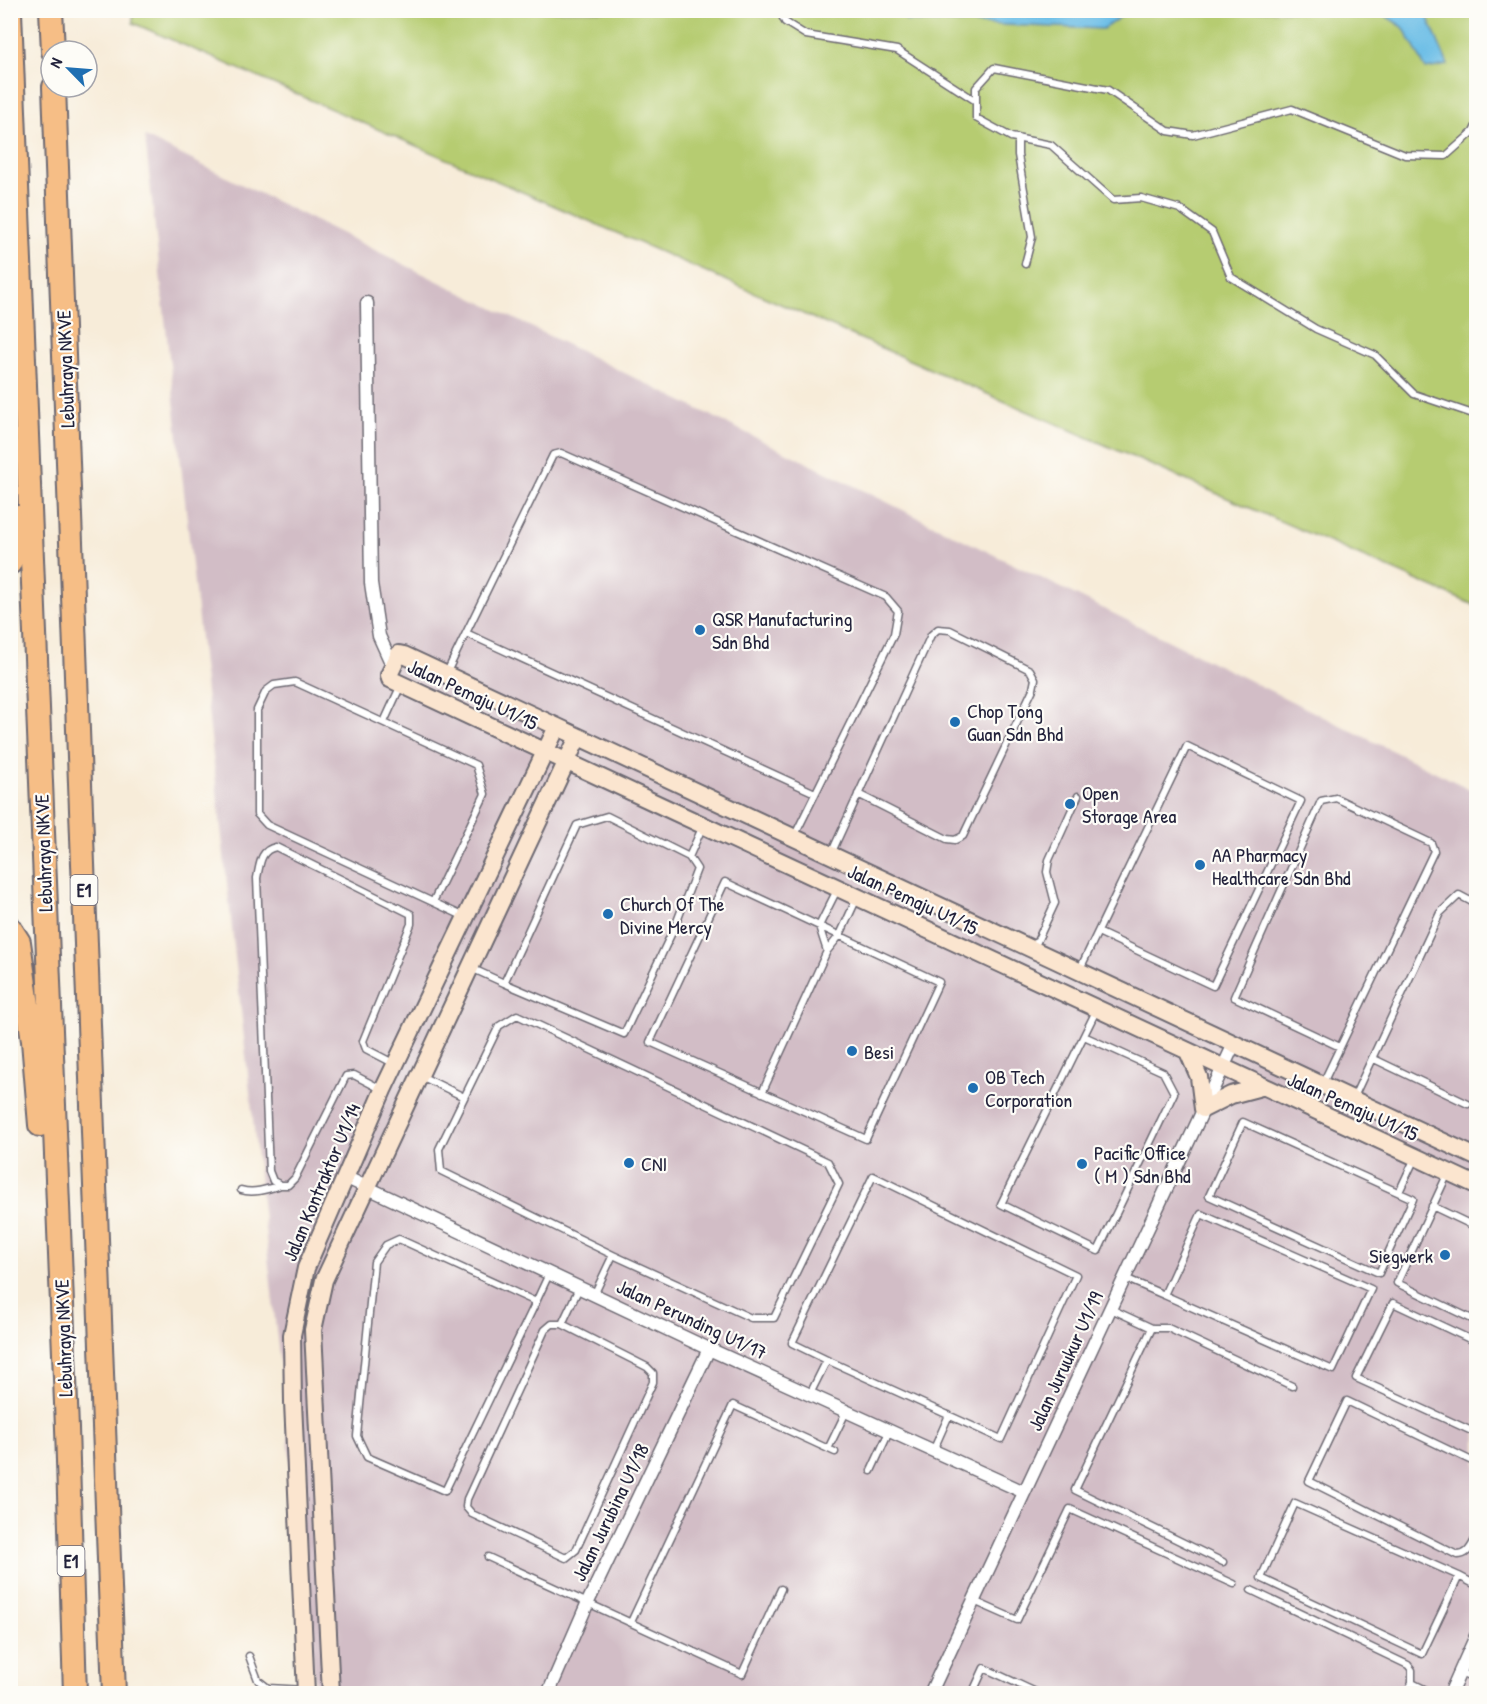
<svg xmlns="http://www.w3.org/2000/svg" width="1487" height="1704" font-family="'Patrick Hand',sans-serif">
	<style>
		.industrial { fill: #d2bdc6 }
		.green { fill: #b6cc71; stroke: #6c7756; stroke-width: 1.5 }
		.water { fill: #6abde6; stroke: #467090; stroke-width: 1.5 }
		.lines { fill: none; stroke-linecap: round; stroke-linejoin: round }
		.lane-casing { stroke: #6d6972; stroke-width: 9 }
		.street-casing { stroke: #6d6972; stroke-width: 15 }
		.secondary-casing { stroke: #6d6972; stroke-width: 20 }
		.highway-casing { stroke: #6d6972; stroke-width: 26 }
		.lane { stroke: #fff; stroke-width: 6 }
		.street { stroke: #fff; stroke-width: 12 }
		.secondary { stroke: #fbe5cf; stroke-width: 16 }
		.highway { stroke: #f6be86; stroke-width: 22 }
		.poi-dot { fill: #1f6fb2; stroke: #fdfcf7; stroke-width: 2 }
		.labels { text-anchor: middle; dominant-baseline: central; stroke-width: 4.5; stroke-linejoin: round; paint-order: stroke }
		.shield { fill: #fdfcf7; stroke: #646373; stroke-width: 1.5 }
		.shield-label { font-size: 18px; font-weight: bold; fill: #22223b }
		.street-label { font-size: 20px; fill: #22223b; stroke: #fdfcf7 }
		.poi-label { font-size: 20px; fill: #22223b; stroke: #fdfcf7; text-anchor: start }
	</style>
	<rect width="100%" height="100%" fill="#fdfcf7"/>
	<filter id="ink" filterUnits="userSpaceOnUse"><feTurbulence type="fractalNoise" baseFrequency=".0167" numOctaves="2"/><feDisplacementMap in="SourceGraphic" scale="12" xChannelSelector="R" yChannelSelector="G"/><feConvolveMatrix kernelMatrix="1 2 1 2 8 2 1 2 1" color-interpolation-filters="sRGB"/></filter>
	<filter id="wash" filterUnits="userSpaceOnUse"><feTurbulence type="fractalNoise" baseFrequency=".008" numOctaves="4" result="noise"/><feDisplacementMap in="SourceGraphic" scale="24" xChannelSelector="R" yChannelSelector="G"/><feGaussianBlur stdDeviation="1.35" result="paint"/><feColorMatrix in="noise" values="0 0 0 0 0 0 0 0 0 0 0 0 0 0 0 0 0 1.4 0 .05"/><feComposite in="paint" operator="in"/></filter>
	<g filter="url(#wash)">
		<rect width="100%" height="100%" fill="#f7ecd9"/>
		<path class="industrial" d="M 145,137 L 1476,792 L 1476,1693 L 316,1693 Z"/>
		<path class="green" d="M 133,11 L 1476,11 L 1476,606 L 133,23 Z"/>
		<path class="water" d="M 896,11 L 1129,11 L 1103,29 L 907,21 Z
			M 1378,11 L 1425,11 L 1448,65 L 1426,69 L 1403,27 Z"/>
	</g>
	<g filter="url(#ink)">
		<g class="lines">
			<g class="lane-casing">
				<path id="lane" d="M 779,10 L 785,22 L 806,35 L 897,50 L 976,101
					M 1476,126 L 1473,132 L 1446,156 L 1405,155 L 1292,109 L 1193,135 L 1168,131 L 1108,90 L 994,68 L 976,88 L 976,118 L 1011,137 L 1051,145 L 1113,200 L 1141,198 L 1180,209 L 1212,232 L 1231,277 L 1316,329 L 1375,355 L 1414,394 L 1476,415
					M 1018,138 L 1018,155 L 1032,237 L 1025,264
					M 446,674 L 466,633
					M 384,722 L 401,685
					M 794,837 L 894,634 L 898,611 L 886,597 L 561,453 L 553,455 L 466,633 L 815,793
					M 831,854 C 865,781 898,708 931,635 L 938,629 L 950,630 L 1030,670 L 1035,679 L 1033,689 L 963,836 L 955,840 L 947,839 L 858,794
					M 725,882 L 939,982 L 866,1139 L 650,1042 Z
					M 433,902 L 485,794 L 476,765 L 295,682 L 274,685 L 266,691 L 257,710 L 257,814 L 267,825 L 465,917
					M 1034,948 L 1055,903 L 1047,872 L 1049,860 L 1078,796
					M 827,951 L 819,926 L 838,888
					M 471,968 L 504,983 L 577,825 L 607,816 L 689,857 L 702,828
					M 1079,971 L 1187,746 L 1301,801 L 1213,986 L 1098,932
					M 504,983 L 624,1034 L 676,924 L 697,869 L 689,857
					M 1084,1036 L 1163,1072 L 1174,1093 L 1098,1251 L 1001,1204 L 1096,1011
					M 1372,1058 L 1468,1104
					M 421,1076 L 464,1097
					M 1322,1085 L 1434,851 L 1431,843 L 1336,798 L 1321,801 L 1234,997 L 1340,1047
					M 383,1090 L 354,1075 L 346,1076 L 295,1178 L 288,1185 L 281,1185 L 273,1181 L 269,1171 L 257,878 C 260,864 260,850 276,847 L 411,914 L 411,924 L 363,1041 L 366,1049 L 393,1063
					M 762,1093 L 827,951 L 840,935 L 857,898
					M 1353,1099 L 1440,913 L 1459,895 L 1476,904
					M 1243,1122 L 1413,1199 L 1379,1273 L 1209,1196 Z
					M 1448,1173 L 1397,1283 L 1476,1321
					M 241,1190 C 254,1194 268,1189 281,1185
					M 1399,1192 L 1415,1158
					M 1432,1206 L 1476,1227
					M 1125,1278 L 1164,1295 L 1201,1214 L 1371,1289 L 1333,1370 L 1164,1295
					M 594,1295 L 613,1255 L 751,1318 L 774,1318 L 839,1184 L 828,1162 L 517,1015 L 499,1026 L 439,1149 L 441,1171 L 613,1255
					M 536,1302 L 399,1239 L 386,1245 L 374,1262 L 357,1436 L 367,1457 L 445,1491 L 536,1302 L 549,1274
					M 1111,1309 L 1152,1328 L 1168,1328 L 1292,1386
					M 552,1324 L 562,1324 L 647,1367 L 653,1373 L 653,1382 L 576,1550 L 566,1558 L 472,1514 L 466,1507 L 467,1499 L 545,1330 Z
					M 562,1324 L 579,1288
					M 1152,1328 L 1075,1490 L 1223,1562
					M 1476,1342 L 1393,1303 L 1356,1378 L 1476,1433
					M 810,1394 L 827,1360 L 792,1343 L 873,1176 L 1076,1275 L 1001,1439 L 827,1360
					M 828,1449 L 846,1412
					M 933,1451 L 949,1415
					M 1476,1463 L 1347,1401 L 1309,1481 L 1457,1555 C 1469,1555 1471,1546 1476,1538
					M 871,1471 L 889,1432
					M 488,1557 L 742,1674 L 781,1589
					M 1459,1576 L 1422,1654 L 1261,1578 L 1295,1503 L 1459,1576 L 1476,1585
					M 1251,1590 L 1408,1665 L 1412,1670 L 1412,1683
					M 974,1601 L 1017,1620 L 1070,1509 L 1234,1584
					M 631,1622 L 733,1405 L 835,1452
					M 249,1656 L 258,1680 L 268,1688 L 305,1690
					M 1460,1672 L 1476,1679
					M 972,1694 L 984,1668 L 1040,1694
					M 1407,1694 L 1412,1683 L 1434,1694"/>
			</g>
			<g class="street-casing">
				<path id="street" d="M 367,303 L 371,583 L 379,636 L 393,667
					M 345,1177 L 709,1349 L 1024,1492
					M 548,1694 L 588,1602 L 709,1349
					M 930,1694 L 1234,1044
					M 1450,1694 L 1476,1636"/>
			</g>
			<g class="secondary-casing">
				<path id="secondary" d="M 1189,1054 L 1199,1077 L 1203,1109 L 1231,1095 L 1261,1087
					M 1476,1157 L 404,655 L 399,654 L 389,675 L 390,679 C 752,848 1114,1018 1476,1185
					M 306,1694 L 293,1402 L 292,1335 L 306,1268 L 383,1090 L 557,727
					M 331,1694 L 313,1330 L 324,1280 L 578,737"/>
			</g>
			<g class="highway-casing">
				<path id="highway" d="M 51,10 L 53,51
					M 10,12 L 67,1428 L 75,1694
					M 54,87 L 114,1694
					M 10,563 L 18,534 L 18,517
					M 10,928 L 19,942 L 33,1041 L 40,1125"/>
			</g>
			<use href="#lane" class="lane"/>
			<use href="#street" class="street"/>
			<use href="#secondary" class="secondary"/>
			<use href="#highway" class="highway"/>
		</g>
	</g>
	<g class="poi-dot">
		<circle cx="700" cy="630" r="6"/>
		<circle cx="955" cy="722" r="6"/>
		<circle cx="1070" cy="804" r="6"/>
		<circle cx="1200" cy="865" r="6"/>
		<circle cx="608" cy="914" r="6"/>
		<circle cx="852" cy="1051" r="6"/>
		<circle cx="973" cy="1088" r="6"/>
		<circle cx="629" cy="1163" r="6"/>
		<circle cx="1082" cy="1164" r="6"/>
		<circle cx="1445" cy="1255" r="6"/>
	</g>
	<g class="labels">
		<g class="shield">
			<rect x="70.5" y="875" width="27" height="30" rx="4.5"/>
			<rect x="57.5" y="1546" width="27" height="30" rx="4.5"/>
		</g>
		<g class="shield-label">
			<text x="84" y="890">E1</text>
			<text x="71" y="1561">E1</text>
		</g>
		<g class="street-label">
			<text transform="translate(65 369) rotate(-92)">Lebuhraya NKVE</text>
			<text transform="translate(473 694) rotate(25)">Jalan Pemaju U1/15</text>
			<text transform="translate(43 853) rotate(-92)">Lebuhraya NKVE</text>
			<text transform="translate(913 899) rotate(25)">Jalan Pemaju U1/15</text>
			<text transform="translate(1353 1106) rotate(24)">Jalan Pemaju U1/15</text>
			<text transform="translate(321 1182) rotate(-67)">Jalan Kontraktor U1/14</text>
			<text transform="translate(692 1319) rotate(25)">Jalan Perunding U1/17</text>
			<text transform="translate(63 1338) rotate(-92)">Lebuhraya NKVE</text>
			<text transform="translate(1065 1361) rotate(-65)">Jalan Juruukur U1/19</text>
			<text transform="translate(610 1512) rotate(-64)">Jalan Jurubina U1/18</text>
		</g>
		<g class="poi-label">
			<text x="712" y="618">QSR Manufacturing<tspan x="712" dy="23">Sdn Bhd</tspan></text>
			<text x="967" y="710">Chop Tong<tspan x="967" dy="23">Guan Sdn Bhd</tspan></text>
			<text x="1082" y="792">Open<tspan x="1082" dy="23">Storage Area</tspan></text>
			<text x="1212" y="854">AA Pharmacy<tspan x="1212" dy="23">Healthcare Sdn Bhd</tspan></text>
			<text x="620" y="903">Church Of The<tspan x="620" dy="23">Divine Mercy</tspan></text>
			<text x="864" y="1051">Besi</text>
			<text x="985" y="1076">OB Tech<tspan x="985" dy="23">Corporation</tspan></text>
			<text x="1094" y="1152">Pacific Office<tspan x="1094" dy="23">( M ) Sdn Bhd</tspan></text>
			<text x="641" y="1163">CNI</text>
			<text x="1433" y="1255" text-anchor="end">Siegwerk</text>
		</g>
	</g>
	<rect width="1487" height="1704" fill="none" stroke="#fdfcf7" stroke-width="36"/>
	<g transform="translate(69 69) rotate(295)"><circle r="28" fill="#fdfcf7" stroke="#a5a5ac" stroke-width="1.5"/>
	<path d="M0-4.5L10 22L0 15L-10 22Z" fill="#1f6fb2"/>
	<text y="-9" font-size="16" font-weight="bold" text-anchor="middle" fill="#22223b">N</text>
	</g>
</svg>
